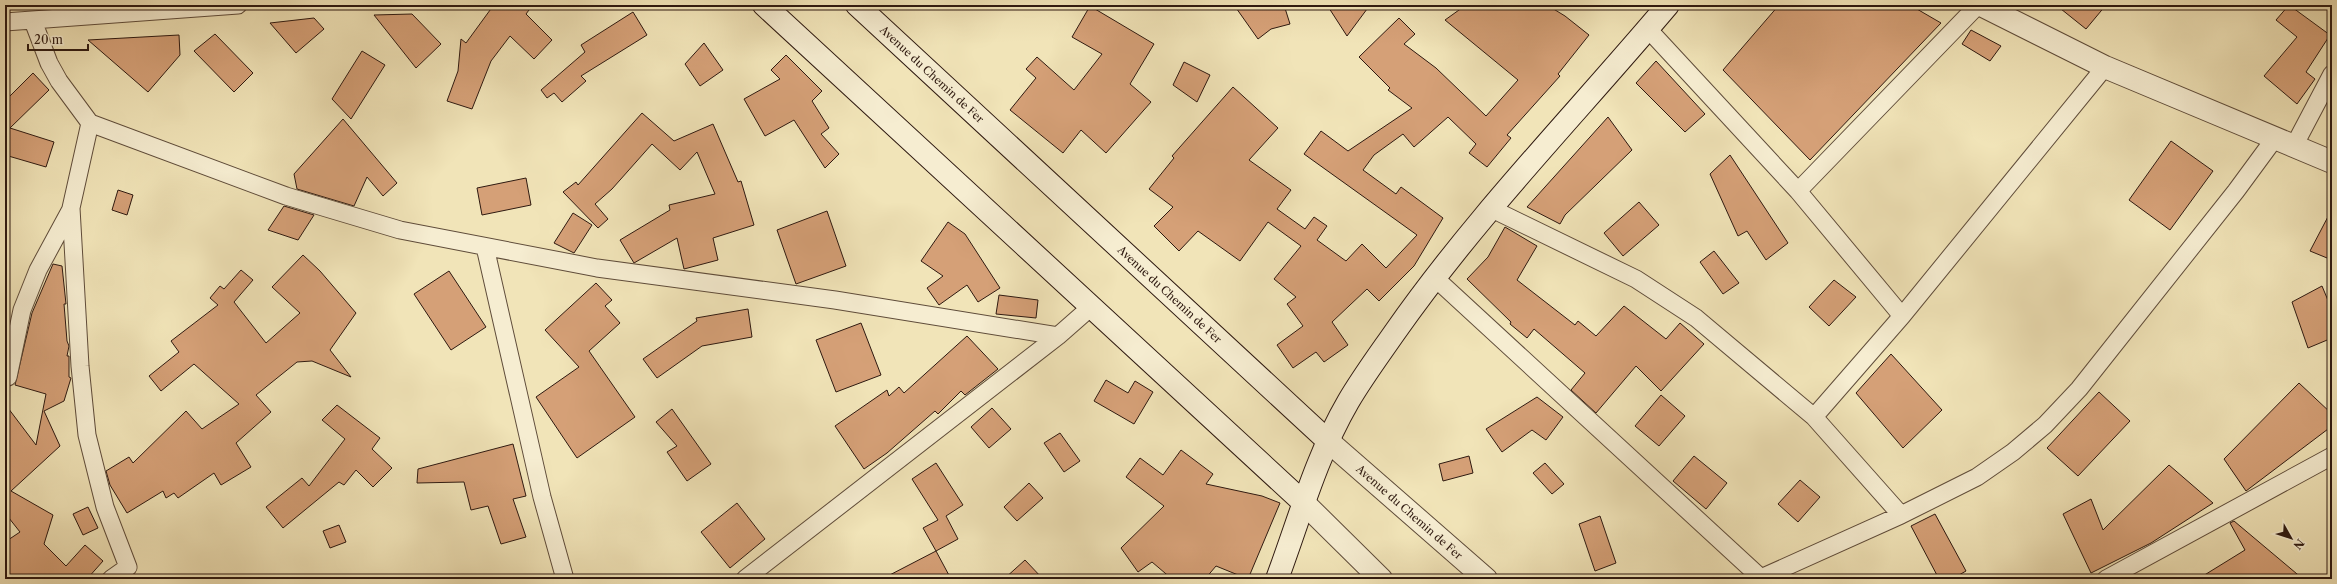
<svg xmlns="http://www.w3.org/2000/svg" width="2337" height="584" font-family="'Libre Caslon Text',serif">
	<style>
		.building { fill: #d5a077; stroke: #2e1910 }
		.lines { fill: none; stroke-linecap: round; stroke-linejoin: round }
		.minor-casing { stroke: #5f4c3a; stroke-width: 19 }
		.tertiary-casing { stroke: #5f4c3a; stroke-width: 24 }
		.secondary-casing { stroke: #2e1910; stroke-width: 24 }
		.minor { stroke: #f6edd1; stroke-width: 17 }
		.tertiary { stroke: #f6edd1; stroke-width: 22 }
		.secondary { stroke: #f6edd1; stroke-width: 22 }
		.labels { text-anchor: middle; dominant-baseline: central; stroke-width: 4; stroke-linejoin: round; paint-order: stroke }
		.street-label { font-size: 11px; fill: #2e1910; stroke: #f6edd1 }
	</style>
	<rect width="100%" height="100%" fill="#f1e4b8"/>
	<filter id="stains"><feTurbulence type="fractalNoise" baseFrequency=".005" numOctaves="4"/><feColorMatrix values="0 0 0 0 .2 0 0 0 0 .09 0 0 0 0 .02 0 0 0 .5 -.17"/></filter>
	<radialGradient id="worn" r=".72"><stop offset=".6" stop-color="#630" stop-opacity="0"/><stop offset="1" stop-color="#630" stop-opacity=".3"/></radialGradient>
	<path class="building" d="M 1234,5 L 1284,5 L 1290,24 L 1271,29 L 1258,39 Z
		M 1327,5 L 1370,5 L 1347,36 Z
		M 1466,5 L 1547,5 L 1565,16 L 1589,35 L 1558,74 L 1560,76 L 1507,135 L 1511,138 L 1487,167 L 1469,153 L 1476,144 L 1448,117 L 1414,147 L 1403,134 L 1374,155 L 1363,170 L 1396,194 L 1401,187 L 1443,218 L 1414,266 L 1379,301 L 1367,289 L 1332,322 L 1348,345 L 1324,362 L 1316,352 L 1293,368 L 1277,345 L 1303,326 L 1287,304 L 1296,297 L 1274,279 L 1301,246 L 1268,222 L 1240,261 L 1198,231 L 1179,251 L 1154,226 L 1173,207 L 1149,189 L 1174,158 L 1172,156 L 1233,87 L 1278,128 L 1249,160 L 1291,190 L 1277,209 L 1305,229 L 1314,217 L 1327,226 L 1317,240 L 1346,261 L 1362,244 L 1386,268 L 1417,235 L 1304,154 L 1321,131 L 1348,151 L 1412,108 L 1388,90 L 1390,88 L 1359,57 L 1399,18 L 1415,34 L 1404,44 L 1436,68 L 1486,116 L 1518,80 L 1445,20 Z
		M 1779,5 L 1910,5 L 1941,23 L 1810,160 L 1723,70 Z
		M 2056,5 L 2106,5 L 2086,29 Z
		M 2289,5 L 2330,35 L 2306,72 L 2315,79 L 2297,104 L 2264,76 L 2297,37 L 2276,20 Z
		M 493,6 L 532,6 L 526,14 L 552,40 L 534,59 L 510,36 L 491,61 L 472,109 L 447,101 L 458,71 L 461,39 L 466,43 Z
		M 1090,6 L 1154,44 L 1130,84 L 1151,102 L 1106,153 L 1081,130 L 1063,153 L 1010,110 L 1036,78 L 1026,69 L 1037,57 L 1074,90 L 1102,54 L 1072,37 Z
		M 633,12 L 647,35 L 581,76 L 586,81 L 562,102 L 554,93 L 547,98 L 541,90 L 585,52 L 581,45 Z
		M 412,14 L 441,44 L 416,68 L 374,15 Z
		M 314,18 L 324,29 L 296,53 L 270,23 Z
		M 1971,30 L 2001,46 L 1990,61 L 1962,44 Z
		M 215,34 L 253,73 L 234,92 L 194,51 Z
		M 179,35 L 180,55 L 148,92 L 88,40 Z
		M 704,43 L 723,70 L 700,86 L 685,64 Z
		M 362,51 L 385,65 L 351,119 L 332,99 Z
		M 786,55 L 822,91 L 812,101 L 829,128 L 821,134 L 839,154 L 825,168 L 794,120 L 765,136 L 744,99 L 780,79 L 771,70 Z
		M 1656,61 L 1705,114 L 1685,132 L 1636,83 Z
		M 1184,62 L 1210,75 L 1197,102 L 1173,85 Z
		M 33,73 L 49,90 L 10,128 L 54,142 L 46,167 L 5,155 L 5,101 Z
		M 642,113 L 674,141 L 713,124 L 738,182 L 741,181 L 754,225 L 713,238 L 718,260 L 684,269 L 677,238 L 634,263 L 620,240 L 670,210 L 669,205 L 715,194 L 697,152 L 680,170 L 652,144 L 612,189 L 595,204 L 608,219 L 598,228 L 563,192 L 576,182 L 578,185 Z
		M 1608,117 L 1632,150 L 1565,215 L 1560,224 L 1527,207 Z
		M 343,119 L 397,183 L 383,196 L 367,177 L 354,206 L 297,189 L 294,174 Z
		M 2171,141 L 2213,171 L 2170,230 L 2129,200 Z
		M 1730,155 L 1788,243 L 1766,260 L 1747,231 L 1738,236 L 1710,174 Z
		M 526,178 L 531,205 L 482,215 L 477,188 Z
		M 118,190 L 133,195 L 127,215 L 112,210 Z
		M 1639,202 L 1659,225 L 1623,256 L 1604,233 Z
		M 284,206 L 314,215 L 298,240 L 268,230 Z
		M 2332,209 L 2332,260 L 2310,251 Z
		M 827,211 L 846,266 L 796,284 L 777,230 Z
		M 573,213 L 592,225 L 574,253 L 554,243 Z
		M 948,222 L 965,234 L 1000,288 L 978,302 L 967,285 L 939,305 L 927,288 L 943,276 L 921,261 Z
		M 1505,227 L 1537,246 L 1517,280 L 1575,325 L 1578,321 L 1596,336 L 1624,306 L 1666,339 L 1680,323 L 1704,344 L 1661,391 L 1636,366 L 1596,413 L 1571,390 L 1585,373 L 1534,329 L 1527,338 L 1510,324 L 1511,322 L 1467,279 L 1488,257 Z
		M 1714,251 L 1739,283 L 1723,294 L 1700,262 Z
		M 303,255 L 320,271 L 356,313 L 330,350 L 351,377 L 312,361 L 297,362 L 256,395 L 271,412 L 236,443 L 251,467 L 221,485 L 214,473 L 178,498 L 174,493 L 166,498 L 163,491 L 127,513 L 110,485 L 106,471 L 129,457 L 133,463 L 186,411 L 202,429 L 239,404 L 194,364 L 161,391 L 149,376 L 179,352 L 171,341 L 218,305 L 210,298 L 220,286 L 224,289 L 241,270 L 253,280 L 234,302 L 266,343 L 300,313 L 272,287 Z
		M 53,264 L 62,266 L 66,304 L 64,304 L 67,341 L 69,346 L 67,356 L 69,356 L 69,377 L 71,378 L 64,401 L 44,411 L 60,446 L 11,491 L 53,515 L 44,544 L 66,566 L 85,545 L 103,561 L 87,579 L 5,579 L 5,542 L 20,532 L 5,513 L 5,404 L 36,445 L 46,394 L 15,385 L 32,313 Z
		M 449,271 L 486,327 L 451,350 L 414,294 Z
		M 1834,280 L 1856,297 L 1829,326 L 1809,307 Z
		M 596,283 L 612,300 L 605,306 L 620,323 L 589,351 L 635,417 L 577,458 L 536,397 L 579,367 L 545,330 Z
		M 2322,286 L 2332,310 L 2332,338 L 2308,348 L 2292,302 Z
		M 999,295 L 1038,300 L 1036,318 L 996,314 Z
		M 748,309 L 752,337 L 702,346 L 657,378 L 643,359 L 697,321 L 696,318 Z
		M 861,323 L 881,375 L 836,392 L 816,340 Z
		M 967,336 L 998,369 L 965,395 L 961,391 L 938,414 L 935,411 L 887,453 L 864,469 L 835,426 L 887,390 L 889,396 L 899,387 L 904,393 Z
		M 1891,354 L 1942,410 L 1903,448 L 1856,393 Z
		M 1106,380 L 1128,393 L 1135,381 L 1153,392 L 1134,424 L 1094,401 Z
		M 2299,383 L 2332,414 L 2332,426 L 2246,491 L 2224,459 Z
		M 2099,392 L 2130,421 L 2078,476 L 2047,448 Z
		M 1661,395 L 1685,416 L 1659,446 L 1635,426 Z
		M 1537,397 L 1563,417 L 1546,440 L 1532,430 L 1502,452 L 1486,429 Z
		M 337,405 L 380,438 L 372,449 L 392,468 L 373,487 L 356,470 L 344,485 L 339,482 L 283,528 L 266,507 L 302,478 L 309,486 L 345,439 L 322,420 Z
		M 992,408 L 1011,429 L 989,448 L 971,427 Z
		M 672,409 L 711,464 L 687,481 L 667,452 L 677,446 L 656,422 Z
		M 1060,433 L 1080,461 L 1064,472 L 1044,443 Z
		M 513,444 L 526,496 L 513,499 L 526,537 L 501,544 L 488,506 L 471,510 L 464,482 L 417,483 L 418,469 Z
		M 1181,450 L 1213,474 L 1206,484 L 1262,496 L 1280,503 L 1248,579 L 1216,566 L 1205,579 L 1172,579 L 1152,562 L 1138,572 L 1121,548 L 1164,506 L 1126,477 L 1140,458 L 1163,475 Z
		M 1469,456 L 1473,473 L 1443,481 L 1439,464 Z
		M 1694,456 L 1727,483 L 1706,509 L 1673,481 Z
		M 936,463 L 963,505 L 946,516 L 958,539 L 936,551 L 923,528 L 938,520 L 912,479 Z
		M 1545,463 L 1564,484 L 1552,494 L 1533,473 Z
		M 2169,465 L 2213,503 L 2151,543 L 2091,573 L 2063,514 L 2091,499 L 2103,530 Z
		M 1800,480 L 1820,497 L 1798,522 L 1778,504 Z
		M 1029,483 L 1043,498 L 1017,521 L 1004,507 Z
		M 737,503 L 765,539 L 730,568 L 701,532 Z
		M 88,507 L 98,528 L 83,535 L 73,514 Z
		M 1935,514 L 1966,571 L 1952,579 L 1939,579 L 1911,526 Z
		M 1600,516 L 1616,563 L 1595,571 L 1579,524 Z
		M 2234,521 L 2303,579 L 2198,579 L 2245,550 L 2230,523 Z
		M 339,525 L 346,542 L 330,548 L 323,531 Z
		M 936,551 L 951,579 L 882,579 Z
		M 1025,560 L 1043,579 L 1004,579 Z"/>
	<g class="lines">
		<g class="minor-casing">
			<path id="minor" d="M 33,21 L 49,63 L 59,81 L 90,123 L 286,196 L 400,230 L 597,268 L 835,300 L 1058,336 L 1091,307
				M 5,22 L 238,5
				M 1648,29 L 1798,191 L 1902,316
				M 90,123 L 71,208 L 80,366 L 87,435 L 105,507 L 128,567 L 111,579
				M 2294,146 L 2332,74
				M 1798,191 L 1978,5
				M 1490,208 L 1636,279 L 1696,318 L 1814,417 L 1901,515
				M 485,247 L 542,497 L 565,579
				M 1434,277 L 1762,579
				M 8,377 L 22,310 L 38,270 L 71,209
				M 1814,417 L 1902,316 L 2105,67
				M 1761,578 L 1901,515 L 1977,477 L 2013,452 L 2045,425 L 2079,389 L 2236,191 L 2275,138
				M 745,579 L 1058,336
				M 2106,579 L 2332,456"/>
		</g>
		<g class="tertiary-casing">
			<g id="tertiary">
				<path d="M 1981,5 L 2105,67 L 2332,162"/>
				<path id="s1" d="M 1328,441 L 1486,579"/>
				<path d="M 1305,504 L 1381,579"/>
			</g>
		</g>
		<g class="secondary-casing">
			<g id="secondary">
				<path d="M 764,5 L 1305,504"/>
				<path id="s2" d="M 857,5 L 1328,441"/>
				<path d="M 1277,579 C 1299,520 1316,457 1348,402 C 1362,378 1379,355 1395,332 C 1477,215 1576,114 1668,5"/>
			</g>
		</g>
		<use href="#minor" class="minor"/>
		<use href="#tertiary" class="tertiary"/>
		<use href="#secondary" class="secondary"/>
	</g>
	<g class="labels">
		<g class="street-label">
			<text stroke="none"><textPath href="#s2" startOffset="102">Avenue du Chemin de Fer</textPath></text>
			<text stroke="none"><textPath href="#s2" startOffset="426">Avenue du Chemin de Fer</textPath></text>
			<text stroke="none"><textPath href="#s1" startOffset="108">Avenue du Chemin de Fer</textPath></text>
		</g>
	</g>
	<rect width="2337" height="584" fill="none" stroke="#f1e4b8" stroke-width="20"/>
	<rect x="6" y="6" width="2325" height="572" fill="none" stroke="#2e1910" stroke-width="2"/>
	<rect x="10" y="10" width="2317" height="564" fill="none" stroke="#2e1910"/>
	<g transform="translate(2291 538) rotate(129)" stroke="#f6edd1" stroke-width="3" paint-order="stroke">
	<path d="M0-3L7 15L0 10L-7 15Z" fill="#2e1910"/>
	<text y="-6" font-size="11" font-weight="bold" text-anchor="middle" fill="#2e1910">N</text>
	</g>
	<path d="M28 44v6h60v-6" fill="none" stroke="#2e1910" stroke-width="2"/>
	<text x="34" y="44" font-size="12" fill="#2e1910" stroke="#f6edd1" stroke-width="3" paint-order="stroke">20 m</text>
	<rect width="100%" height="100%" filter="url(#stains)"/>
	<rect width="100%" height="100%" fill="url(#worn)"/>
</svg>
